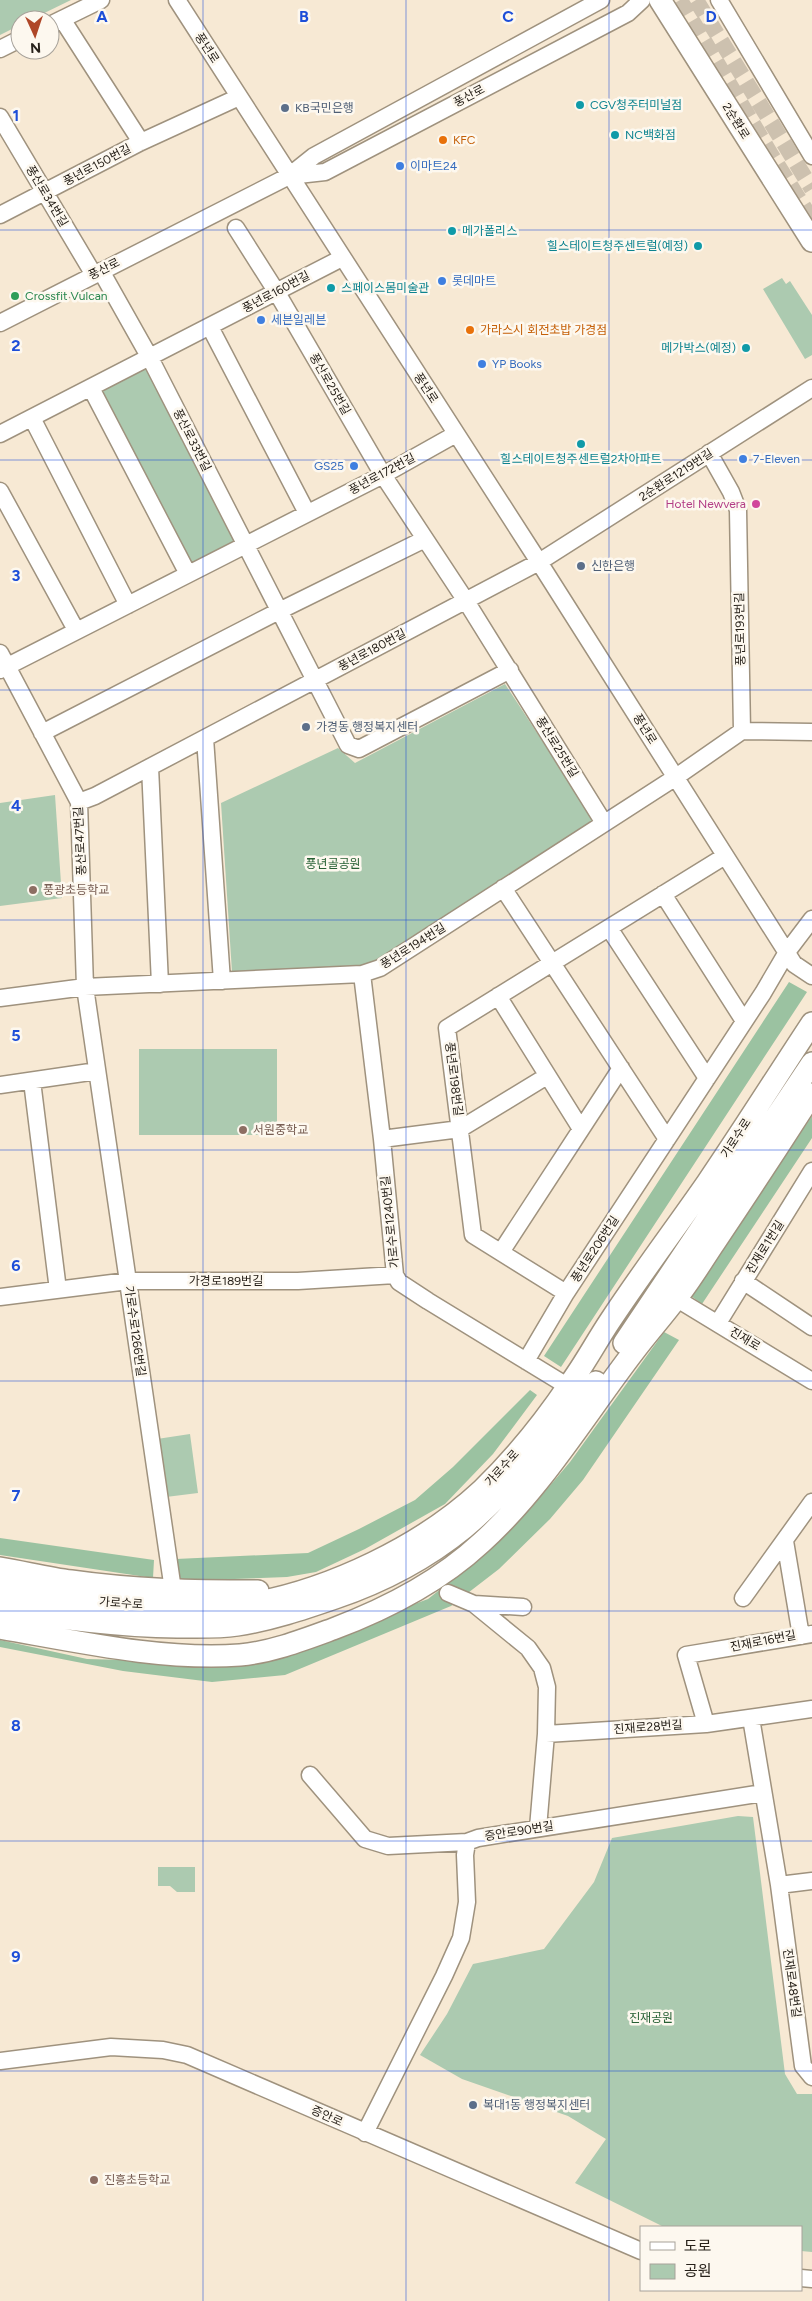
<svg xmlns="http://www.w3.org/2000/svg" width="812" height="2301" font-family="Figtree,'Noto Sans KR',sans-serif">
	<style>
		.green { fill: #accab0 }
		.forest { fill: #9bc2a1 }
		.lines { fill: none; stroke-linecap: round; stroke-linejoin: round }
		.minor-tunnel { stroke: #cdc1af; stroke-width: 16; stroke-dasharray: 16 8; stroke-linecap: butt }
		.minor-casing { stroke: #9f927e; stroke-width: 19 }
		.major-casing { stroke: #9f927e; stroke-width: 24 }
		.minor { stroke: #fff; stroke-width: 16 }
		.major { stroke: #fff; stroke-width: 21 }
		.grid { fill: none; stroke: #1d4ed8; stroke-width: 1; stroke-opacity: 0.55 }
		.culture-dot { fill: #0f9aa8; stroke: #fdf8ef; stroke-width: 2 }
		.service-dot { fill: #5c6f8a; stroke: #fdf8ef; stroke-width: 2 }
		.food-dot { fill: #e8710a; stroke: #fdf8ef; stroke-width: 2 }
		.shop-dot { fill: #3f7fe0; stroke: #fdf8ef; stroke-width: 2 }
		.leisure-dot { fill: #2e9e5b; stroke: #fdf8ef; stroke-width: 2 }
		.hotel-dot { fill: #d1479c; stroke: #fdf8ef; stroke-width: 2 }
		.education-dot { fill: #8d6e63; stroke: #fdf8ef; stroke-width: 2 }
		.labels { text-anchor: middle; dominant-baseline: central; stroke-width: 5; stroke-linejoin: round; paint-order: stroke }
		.street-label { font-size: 12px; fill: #27211a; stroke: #fdf8ef }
		.culture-label { font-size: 12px; fill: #0d838f; stroke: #fdf8ef; text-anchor: start }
		.service-label { font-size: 12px; fill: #4e5e75; stroke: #fdf8ef; text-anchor: start }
		.food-label { font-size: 12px; fill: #c56008; stroke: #fdf8ef; text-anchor: start }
		.shop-label { font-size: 12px; fill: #366cbe; stroke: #fdf8ef; text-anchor: start }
		.leisure-label { font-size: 12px; fill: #27864d; stroke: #fdf8ef; text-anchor: start }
		.hotel-label { font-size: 12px; fill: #b23c85; stroke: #fdf8ef; text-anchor: end }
		.park-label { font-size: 12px; fill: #276034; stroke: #fdf8ef }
		.education-label { font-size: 12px; fill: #785e54; stroke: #fdf8ef; text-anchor: start }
		.grid-label { font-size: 16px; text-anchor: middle; font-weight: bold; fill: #1d4ed8; stroke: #fdf8ef; stroke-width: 5; stroke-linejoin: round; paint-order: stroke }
	</style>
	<rect width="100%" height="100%" fill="#f7e9d4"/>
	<path class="green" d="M 0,0 L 71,0 L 30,20 L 20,20 L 20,25 L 0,35 Z
		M 782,278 L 786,284 L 790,281 L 812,315 L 812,355 L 805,359 L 763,289 Z
		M 148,365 L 237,542 L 191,565 L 99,390 Z
		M 505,684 L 594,820 L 378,961 L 360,967 L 232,972 L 221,803 L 338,748 L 355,763 Z
		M 55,795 L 62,898 L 0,906 L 0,803 Z
		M 139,1049 L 277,1049 L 277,1135 L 139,1135 Z
		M 190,1434 L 198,1493 L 166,1497 L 157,1439 Z
		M 738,1816 L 753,1817 L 785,2074 L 797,2094 L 812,2094 L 812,2252 L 801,2251 L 801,2227 L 664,2227 L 575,2183 L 606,2139 L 568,2116 L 462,2079 L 420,2055 L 447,2014 L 473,1964 L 544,1949 L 594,1882 L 612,1838 Z
		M 158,1867 L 195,1867 L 195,1892 L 177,1892 L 170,1886 L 158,1886 Z"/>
	<path class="forest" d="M 789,982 L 807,992 L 561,1367 L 544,1356 Z
		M 812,1116 L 812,1138 L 702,1304 L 691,1296 Z
		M 664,1332 L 679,1340 L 583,1480 L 550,1519 L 499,1569 L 451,1606 L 285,1675 L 212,1682 L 123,1671 L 0,1647 L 0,1640 L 87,1659 L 125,1660 L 280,1654 L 428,1599 L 485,1554 L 531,1508 L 570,1462 Z
		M 530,1390 L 537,1395 L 493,1454 L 445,1504 L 365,1549 L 316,1572 L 287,1577 L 177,1581 L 176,1559 L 308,1553 L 359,1529 L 415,1500 L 453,1467 Z
		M 0,1538 L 154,1560 L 153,1578 L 0,1555 Z"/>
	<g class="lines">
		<path class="minor-tunnel" d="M 680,0 L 770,153 L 812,220
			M 696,0 L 812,189"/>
		<g class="minor-casing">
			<path id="minor" d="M 177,0 L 539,562 L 794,964 L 812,976
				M 719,0 L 812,156
				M 62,19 L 141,142
				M 50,25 L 101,0
				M 0,49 L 20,39
				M 0,117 L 94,275
				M 289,176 L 325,172 L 628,13 L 642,0
				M 0,215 L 141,142 L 239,97
				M 236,228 L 276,291 L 383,475 L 466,601 L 604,823
				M 101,271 L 150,358 L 348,745 L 359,749 L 510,670
				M 0,323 L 289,176 L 314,156 L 601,0
				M 210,327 L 307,513
				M 91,388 L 188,574
				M 32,418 L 128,605
				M 0,434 L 342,258
				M 709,453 L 731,492 L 738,510 L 742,731
				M 0,491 L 76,630
				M 0,653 L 79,802 L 85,987 L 173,1590
				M 0,670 L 383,475 L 456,434
				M 742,731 L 812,732
				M 42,733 L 279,611 L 425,539
				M 205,738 L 222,981
				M 150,767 L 160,984
				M 79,802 L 95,796 L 539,562 L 812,388
				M 503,888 L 667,1139
				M 663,894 L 744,1021
				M 609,928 L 707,1078
				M 362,974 L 382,1139 L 395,1275 L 399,1282 L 428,1301 L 577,1392
				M 498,996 L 581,1129
				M 0,998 L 85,987 L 362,974 L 380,968 L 676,777 L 742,731
				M 32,1081 L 58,1290
				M 0,1085 L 97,1071
				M 382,1139 L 460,1129 L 547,1076
				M 501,1252 L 621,1068
				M 743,1281 L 812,1327
				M 566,1293 L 473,1235 L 447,1028 L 725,856
				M 0,1297 L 128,1281 L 298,1281 L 395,1275
				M 677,1299 L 812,1381
				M 718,1323 L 812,1171
				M 526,1361 L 566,1293 L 763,993 L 787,952 L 812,919
				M 785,1541 L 801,1636
				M 448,1593 L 474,1604 L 528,1648 L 542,1668 L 547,1687 L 546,1734 L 538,1828
				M 743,1598 L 812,1502
				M 474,1604 L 523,1607
				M 751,1718 L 779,1885 L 803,2066 L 812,2077
				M 706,1724 L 686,1655 L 812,1634
				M 546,1734 L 706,1724 L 812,1709
				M 310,1775 L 365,1839 L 388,1846 L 467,1842
				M 779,1885 L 812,1881
				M 0,2061 L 111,2047 L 163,2050 L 187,2055 L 641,2251
				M 365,2133 L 444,1976 L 461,1938 L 467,1902 L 465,1855 L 467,1842 L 478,1838 L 763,1793
				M 801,2278 L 812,2279"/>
		</g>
		<g class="major-casing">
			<path id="major" d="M 660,0 L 812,241
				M 624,1343 L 812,1063
				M 0,1568 C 24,1572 48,1578 71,1581 C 133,1590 196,1591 258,1591
				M 0,1588 C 52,1597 104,1603 157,1606 C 188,1608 219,1609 249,1604 C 330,1590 422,1546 482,1490 C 514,1459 544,1422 569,1385 C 584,1365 596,1342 610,1321 C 641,1274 675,1229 707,1183 C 743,1130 777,1076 812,1023
				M 0,1608 C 59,1619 117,1626 177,1627 C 197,1627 217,1628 237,1625 C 271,1620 303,1609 335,1598 C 382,1582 426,1559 464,1528 C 515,1486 554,1431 596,1382
				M 0,1628 C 75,1641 164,1661 240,1655 C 272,1652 303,1640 333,1629 C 386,1609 439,1582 481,1543 C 542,1488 585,1415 635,1350 C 648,1333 662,1317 675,1300 C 690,1282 702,1261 715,1242 C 748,1193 780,1144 812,1094"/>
		</g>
		<use href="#minor" class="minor"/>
		<use href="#major" class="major"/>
	</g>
	<path class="grid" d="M 203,0 L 203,2301M 406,0 L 406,2301M 609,0 L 609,2301M 0,230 L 812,230M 0,460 L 812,460M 0,690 L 812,690M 0,920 L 812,920M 0,1150 L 812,1150M 0,1381 L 812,1381M 0,1611 L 812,1611M 0,1841 L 812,1841M 0,2071 L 812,2071"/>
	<g class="culture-dot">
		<circle cx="580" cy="105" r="5"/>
		<circle cx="615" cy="135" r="5"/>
		<circle cx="452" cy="231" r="5"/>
		<circle cx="698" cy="246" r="5"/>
		<circle cx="331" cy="288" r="5"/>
		<circle cx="746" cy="348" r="5"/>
		<circle cx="581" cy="444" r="5"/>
	</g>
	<g class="service-dot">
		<circle cx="285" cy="108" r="5"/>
		<circle cx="581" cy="566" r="5"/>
		<circle cx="306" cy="727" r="5"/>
		<circle cx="473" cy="2105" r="5"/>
	</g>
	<g class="food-dot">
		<circle cx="443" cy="140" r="5"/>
		<circle cx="470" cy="330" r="5"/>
	</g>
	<g class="shop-dot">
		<circle cx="400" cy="166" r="5"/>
		<circle cx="442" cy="281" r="5"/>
		<circle cx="261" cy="320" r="5"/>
		<circle cx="482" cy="364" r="5"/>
		<circle cx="743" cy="459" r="5"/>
		<circle cx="354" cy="466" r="5"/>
	</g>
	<circle class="leisure-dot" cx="15" cy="296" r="5"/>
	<circle class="hotel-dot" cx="756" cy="504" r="5"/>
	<g class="education-dot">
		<circle cx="33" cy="890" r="5"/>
		<circle cx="243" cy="1130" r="5"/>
		<circle cx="94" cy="2180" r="5"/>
	</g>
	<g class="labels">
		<g class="street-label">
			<text transform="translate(207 48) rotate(57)">풍년로</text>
			<text transform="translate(469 96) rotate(-28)">풍산로</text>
			<text transform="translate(736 121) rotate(58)">2순환로</text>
			<text transform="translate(97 165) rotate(-28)">풍년로150번길</text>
			<text transform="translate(47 196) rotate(59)">풍산로34번길</text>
			<text transform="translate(104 269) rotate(-27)">풍산로</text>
			<text transform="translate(276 292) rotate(-28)">풍년로160번길</text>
			<text transform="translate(330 384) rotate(60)">풍산로25번길</text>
			<text transform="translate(426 388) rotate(57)">풍년로</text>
			<text transform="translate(192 440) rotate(63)">풍산로33번길</text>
			<text transform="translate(382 474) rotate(-28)">풍년로172번길</text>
			<text transform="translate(676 475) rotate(-33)">2순환로1219번길</text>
			<text transform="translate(740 629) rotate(-91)">풍년로193번길</text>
			<text transform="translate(372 650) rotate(-28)">풍년로180번길</text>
			<text transform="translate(645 729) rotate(58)">풍년로</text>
			<text transform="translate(557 747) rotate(58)">풍산로25번길</text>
			<text transform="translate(80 841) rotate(-93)">풍산로47번길</text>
			<text transform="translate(413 946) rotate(-32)">풍년로194번길</text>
			<text transform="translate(454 1079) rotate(83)">풍년로198번길</text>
			<text transform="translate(736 1138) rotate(-57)">가로수로</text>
			<text transform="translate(390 1222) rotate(-96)">가로수로1240번길</text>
			<text transform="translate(765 1247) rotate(-58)">진재로1번길</text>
			<text transform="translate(595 1249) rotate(-57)">풍년로206번길</text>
			<text x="226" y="1281">가경로189번길</text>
			<text transform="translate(135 1331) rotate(82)">가로수로1266번길</text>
			<text transform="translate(745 1339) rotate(31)">진재로</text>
			<text transform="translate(502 1468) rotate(-48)">가로수로</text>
			<text transform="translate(121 1603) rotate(4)">가로수로</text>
			<text transform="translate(763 1641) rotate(-11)">진재로16번길</text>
			<text transform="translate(648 1727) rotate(-4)">진재로28번길</text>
			<text transform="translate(519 1831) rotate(-9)">증안로90번길</text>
			<text transform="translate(792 1983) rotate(82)">진재로48번길</text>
			<text transform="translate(327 2116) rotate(24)">증안로</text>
		</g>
		<g class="culture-label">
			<text x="590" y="105">CGV청주터미널점</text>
			<text x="625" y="135">NC백화점</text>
			<text x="462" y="231">메가폴리스</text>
			<text x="688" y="246" text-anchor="end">힐스테이트청주센트럴(예정)</text>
			<text x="341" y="288">스페이스몸미술관</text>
			<text x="736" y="348" text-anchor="end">메가박스(예정)</text>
			<text x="581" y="459" text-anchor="middle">힐스테이트청주센트럴2차아파트</text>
		</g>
		<g class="service-label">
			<text x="295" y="108">KB국민은행</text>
			<text x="591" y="566">신한은행</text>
			<text x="316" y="727">가경동 행정복지센터</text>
			<text x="483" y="2105">복대1동 행정복지센터</text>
		</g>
		<g class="food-label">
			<text x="453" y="140">KFC</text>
			<text x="480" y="330">가라스시 회전초밥 가경점</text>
		</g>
		<g class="shop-label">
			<text x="410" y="166">이마트24</text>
			<text x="452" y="281">롯데마트</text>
			<text x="271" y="320">세븐일레븐</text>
			<text x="492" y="364">YP Books</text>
			<text x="753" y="459">7-Eleven</text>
			<text x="344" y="466" text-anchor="end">GS25</text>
		</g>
		<g class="leisure-label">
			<text x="25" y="296">Crossfit Vulcan</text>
		</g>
		<g class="hotel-label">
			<text x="746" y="504">Hotel Newvera</text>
		</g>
		<g class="park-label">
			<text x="333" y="864">풍년골공원</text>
			<text x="651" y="2018">진재공원</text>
		</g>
		<g class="education-label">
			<text x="43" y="890">풍광초등학교</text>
			<text x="253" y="1130">서원중학교</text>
			<text x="104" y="2180">진흥초등학교</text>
		</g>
	</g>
	<g class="grid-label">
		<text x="102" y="22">A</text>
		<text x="304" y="22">B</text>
		<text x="508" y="22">C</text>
		<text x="711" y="22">D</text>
		<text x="16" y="121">1</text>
		<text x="16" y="351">2</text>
		<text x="16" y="581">3</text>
		<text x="16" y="811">4</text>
		<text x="16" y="1041">5</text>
		<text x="16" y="1271">6</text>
		<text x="16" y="1501">7</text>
		<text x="16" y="1731">8</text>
		<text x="16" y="1962">9</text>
	</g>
	<rect x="640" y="2226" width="162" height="65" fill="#fdf8ef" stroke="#a7a29a"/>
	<rect x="650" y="2242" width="25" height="8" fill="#ffffff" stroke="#a7a29a"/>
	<text x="684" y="2251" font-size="15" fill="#27211a">도로</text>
	<rect x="650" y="2264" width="25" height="15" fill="#accab0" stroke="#a7a29a"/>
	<text x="684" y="2276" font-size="15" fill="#27211a">공원</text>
	<g transform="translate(35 35) rotate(177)"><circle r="24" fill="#fdf8ef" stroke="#a7a29a"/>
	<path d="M0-4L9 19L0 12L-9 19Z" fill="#af4728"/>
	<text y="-8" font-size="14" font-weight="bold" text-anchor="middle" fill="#27211a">N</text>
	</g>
</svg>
